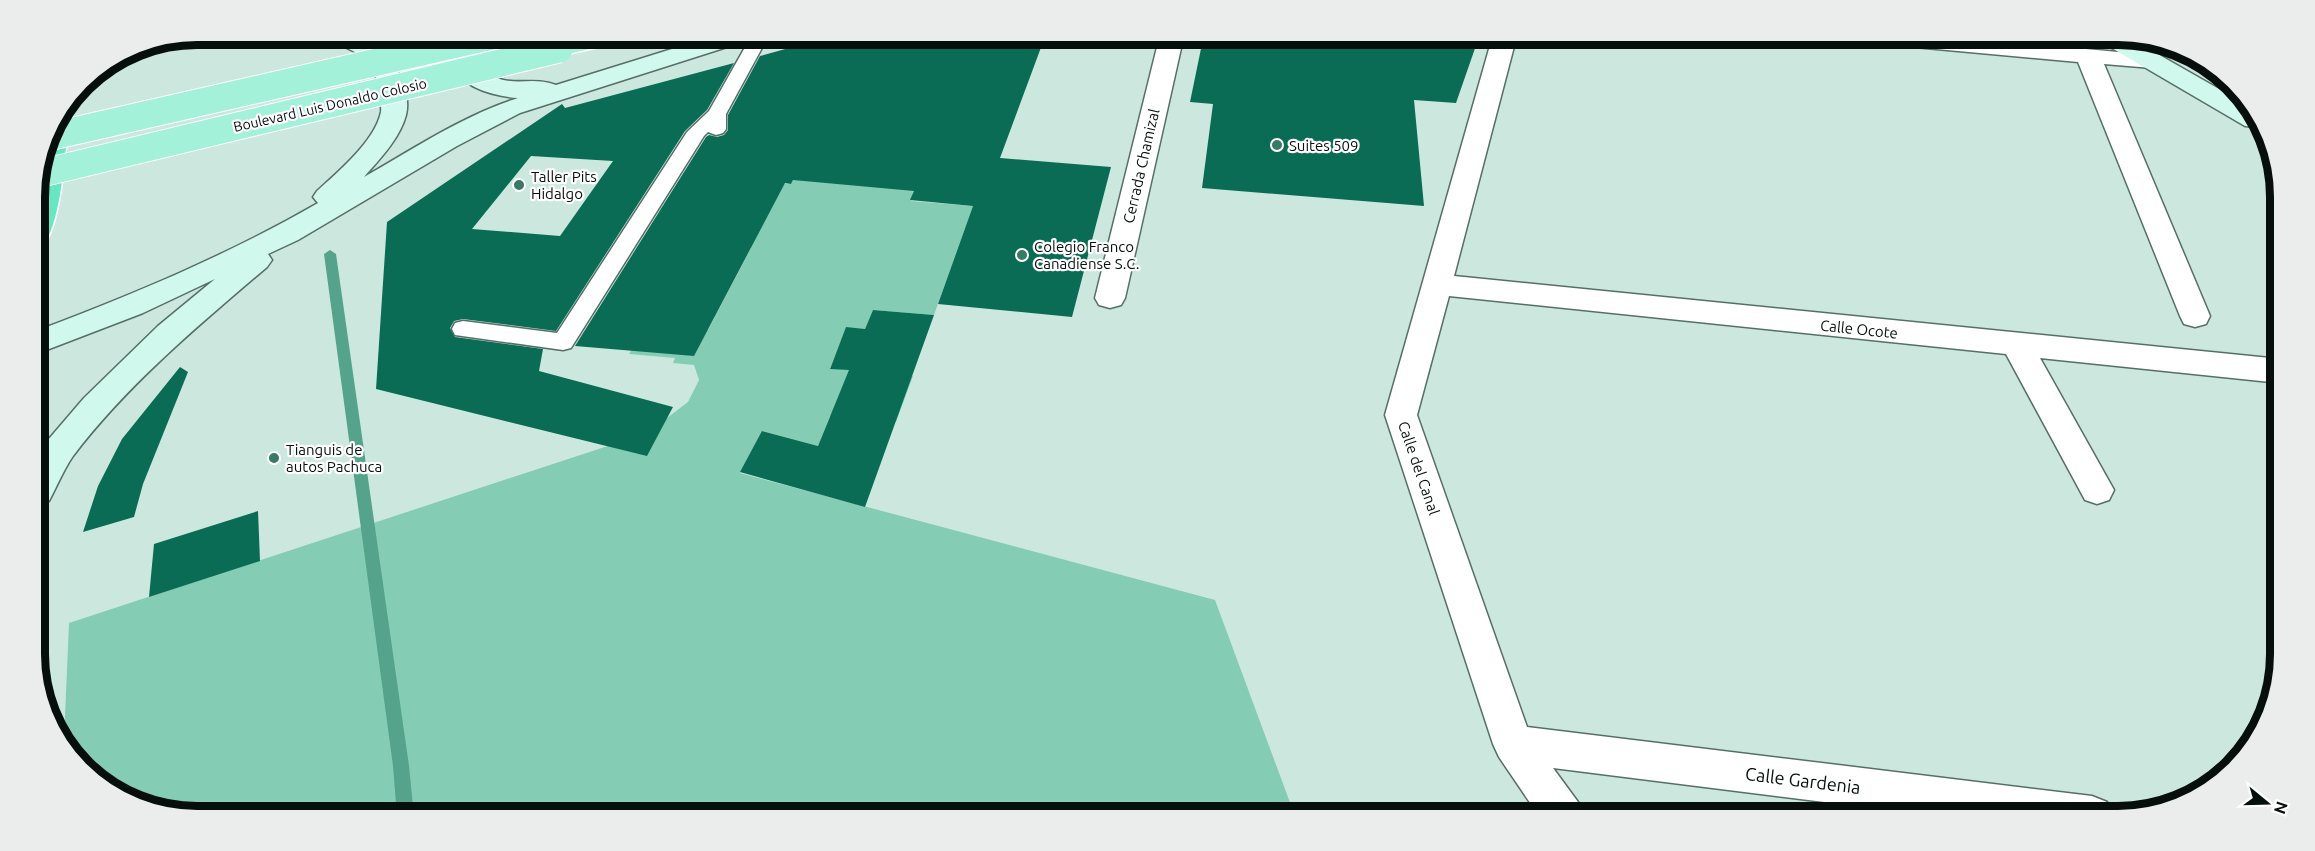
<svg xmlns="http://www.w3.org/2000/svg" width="2315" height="851" font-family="Ubuntu,sans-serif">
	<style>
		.green { fill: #85ccb5 }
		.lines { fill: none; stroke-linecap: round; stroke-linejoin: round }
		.stream { fill: #54a38a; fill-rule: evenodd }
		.building { fill: #0a6c55; fill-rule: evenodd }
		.lane-casing { stroke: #566f66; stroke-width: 3 }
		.street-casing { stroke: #566f66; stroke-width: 3 }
		.secondary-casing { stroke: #566f66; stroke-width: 3 }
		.primary-casing { stroke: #fff; stroke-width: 3 }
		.highway-casing { stroke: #fff; stroke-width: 3 }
		.lane { fill: #fff; fill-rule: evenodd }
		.street { fill: #fff; fill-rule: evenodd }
		.secondary { fill: #d1f8ec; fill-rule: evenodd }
		.primary { fill: #a4f1da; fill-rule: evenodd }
		.highway { fill: #67e7c1; fill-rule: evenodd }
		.primary-bridge-casing { stroke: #fff; stroke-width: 29; stroke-linecap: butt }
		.primary-bridge { stroke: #a4f1da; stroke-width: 27 }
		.poi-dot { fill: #3a7966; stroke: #fff; stroke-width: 2 }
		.labels { text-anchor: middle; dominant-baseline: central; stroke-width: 4.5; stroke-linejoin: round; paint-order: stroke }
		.far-street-label { font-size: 14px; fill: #060f0c; stroke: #fff }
		.poi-label { font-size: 15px; fill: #060f0c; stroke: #fff; text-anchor: start }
		.street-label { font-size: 15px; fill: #060f0c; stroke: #fff }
		.near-street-label { font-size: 18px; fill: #060f0c; stroke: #fff }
		.rim { fill: none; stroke: #060f0c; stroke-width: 8 }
	</style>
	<rect width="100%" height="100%" fill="#cce8de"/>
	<path class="green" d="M 813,140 L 914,191 L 911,201 L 973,206 L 934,315 L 873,310 L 865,329 L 846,328 L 830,368 L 913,376 L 896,422 L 830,416 L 818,446 L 763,431 L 740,473 L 1215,600 L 1295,816 L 197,816 L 145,808 L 75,761 L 64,740 L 69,623 L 623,441 L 667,418 L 688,402 L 699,380 L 694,365 L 673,363 L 675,358 L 629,354 L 647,324 L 708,330 L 751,248 L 708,215 L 660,210 L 682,176 L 791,184 Z"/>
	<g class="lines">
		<path class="stream" d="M 330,250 L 336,254 L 409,766 L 414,816 L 397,816 L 393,766 L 324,254 Z"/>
	</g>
	<path class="building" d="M 839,34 L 1046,34 L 1000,158 L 1111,167 L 1072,317 L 938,304 L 973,206 L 910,200 L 914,191 L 793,180 L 791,184 L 785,183 L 694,356 L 575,346 L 706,137 L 709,135 L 717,137 L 724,135 L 728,130 L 728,115 L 760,56 Z
		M 1204,34 L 1480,34 L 1456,103 L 1414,100 L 1424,206 L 1202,188 L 1213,104 L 1190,102 Z
		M 734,63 L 707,110 L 685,131 L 556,331 L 463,319 L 454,321 L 450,328 L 455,337 L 543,349 L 539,371 L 673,407 L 647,456 L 376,389 L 387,222 L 562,104 L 565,108 ZM 531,156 L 613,161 L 560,236 L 472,229 Z
		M 873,310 L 934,315 L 865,507 L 740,472 L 762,431 L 818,446 L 849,370 L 830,369 L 846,327 L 865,329 Z
		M 180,367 L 188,372 L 143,484 L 134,517 L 83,532 L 98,486 L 122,439 Z
		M 258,511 L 260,561 L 149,597 L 154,544 Z"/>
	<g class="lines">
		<g class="lane-casing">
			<path id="lane" d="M 752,35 L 769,35 L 726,114 L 726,129 L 723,133 L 716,135 L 708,132 L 704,136 L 571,348 L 563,350 L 455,335 L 452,329 L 455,323 L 463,321 L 557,333 L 687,132 L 709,111 Z"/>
		</g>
		<g class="street-casing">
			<path id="street" d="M 1160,35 L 1184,35 L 1125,298 L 1121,305 L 1110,308 L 1099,305 L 1095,298 Z
				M 1493,35 L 1517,35 L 1454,276 L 2280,359 L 2280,383 L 2040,358 L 2114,490 L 2109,500 L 2097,504 L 2085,500 L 2006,354 L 1449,296 L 1417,415 L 1527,727 L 2092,796 L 2107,802 L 2113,816 L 1937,816 L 1553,768 L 1578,802 L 1584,816 L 1539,816 L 1499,757 L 1493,744 L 1385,415 Z
				M 1848,35 L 1937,35 L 2161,56 L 2164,61 L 2161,66 L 2152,68 L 2104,64 L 2210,316 L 2206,324 L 2195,327 L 2184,324 L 2180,316 L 2078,62 L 1860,42 L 1851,40 Z"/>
		</g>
		<g class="secondary-casing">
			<path id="secondary" d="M 328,35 C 337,34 351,32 360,35 C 388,42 413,88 406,115 C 400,138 380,159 364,177 C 413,149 464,115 518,98 C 493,96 465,88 451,67 L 460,47 L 473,35 L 500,35 L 481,54 L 476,65 C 508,93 527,74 556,85 L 717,35 L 752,35 L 749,40 L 520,113 L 457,146 L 298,240 L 268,254 L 272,260 L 267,267 C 199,325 128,384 73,456 C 64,469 57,486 49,501 L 37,504 L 36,461 L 48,440 L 84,398 L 158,326 L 215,279 L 143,313 L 36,354 L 36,331 C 132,295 228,255 318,203 L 313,197 L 317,191 C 338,172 375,141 381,112 C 382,105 379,97 378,89 C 377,80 375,70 369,63 C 359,49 337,48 328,35 Z
				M 2095,35 L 2126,36 L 2247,105 L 2257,127 L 2245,126 L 2098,40 Z"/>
		</g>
		<g class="primary-casing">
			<path id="primary" d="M 590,35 L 632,35 L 629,40 L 559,56 L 550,54 L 547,49 L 550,44 Z"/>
		</g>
		<g class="highway-casing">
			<path id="highway" d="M 61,112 L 65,113 L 69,119 C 65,151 62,216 45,243 L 35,245 C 35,202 34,148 61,112 Z"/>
		</g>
		<use href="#lane" class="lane"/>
		<use href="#street" class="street"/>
		<use href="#secondary" class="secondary"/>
		<use href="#primary" class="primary"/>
		<use href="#highway" class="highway"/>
		<g class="primary-bridge-casing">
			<path id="primary-bridge" d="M 48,137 L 496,35
				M 38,174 L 559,49"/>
		</g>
		<use href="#primary-bridge" class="primary-bridge"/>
	</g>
	<g class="poi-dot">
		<circle cx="1277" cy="145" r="6"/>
		<circle cx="519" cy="185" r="6"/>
		<circle cx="1022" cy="255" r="6"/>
		<circle cx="274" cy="458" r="6"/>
	</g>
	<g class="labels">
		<g class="far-street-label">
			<text transform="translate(330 105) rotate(-13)">Boulevard Luis Donaldo Colosio</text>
		</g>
		<g class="poi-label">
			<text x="1289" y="145">Suites 509</text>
			<text x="531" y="176">Taller Pits<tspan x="531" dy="17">Hidalgo</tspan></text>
			<text x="1034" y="246">Colegio Franco<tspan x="1034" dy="17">Canadiense S.C.</tspan></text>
			<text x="286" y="449">Tianguis de<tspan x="286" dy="17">autos Pachuca</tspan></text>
		</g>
		<g class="street-label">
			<text transform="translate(1141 166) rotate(-77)">Cerrada Chamizal</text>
			<text transform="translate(1859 329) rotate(6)">Calle Ocote</text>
			<text transform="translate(1419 468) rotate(71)">Calle del Canal</text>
		</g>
		<g class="near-street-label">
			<text transform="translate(1803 780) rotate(7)">Calle Gardenia</text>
		</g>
	</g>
	<path d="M0 0H2315V851H0ZM197 45H2118A152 152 0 0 1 2270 197V654A152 152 0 0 1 2118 806H197A152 152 0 0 1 45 654V197A152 152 0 0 1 197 45Z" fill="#ebecec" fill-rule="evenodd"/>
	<path class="rim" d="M197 45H2118A152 152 0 0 1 2270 197V654A152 152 0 0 1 2118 806H197A152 152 0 0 1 45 654V197A152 152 0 0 1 197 45Z"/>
	<g transform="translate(2267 803) rotate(109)" stroke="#ffffff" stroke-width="4.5" paint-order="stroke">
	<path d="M0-4.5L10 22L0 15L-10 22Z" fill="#060f0c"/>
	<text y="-9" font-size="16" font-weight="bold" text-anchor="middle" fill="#060f0c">N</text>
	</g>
</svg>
